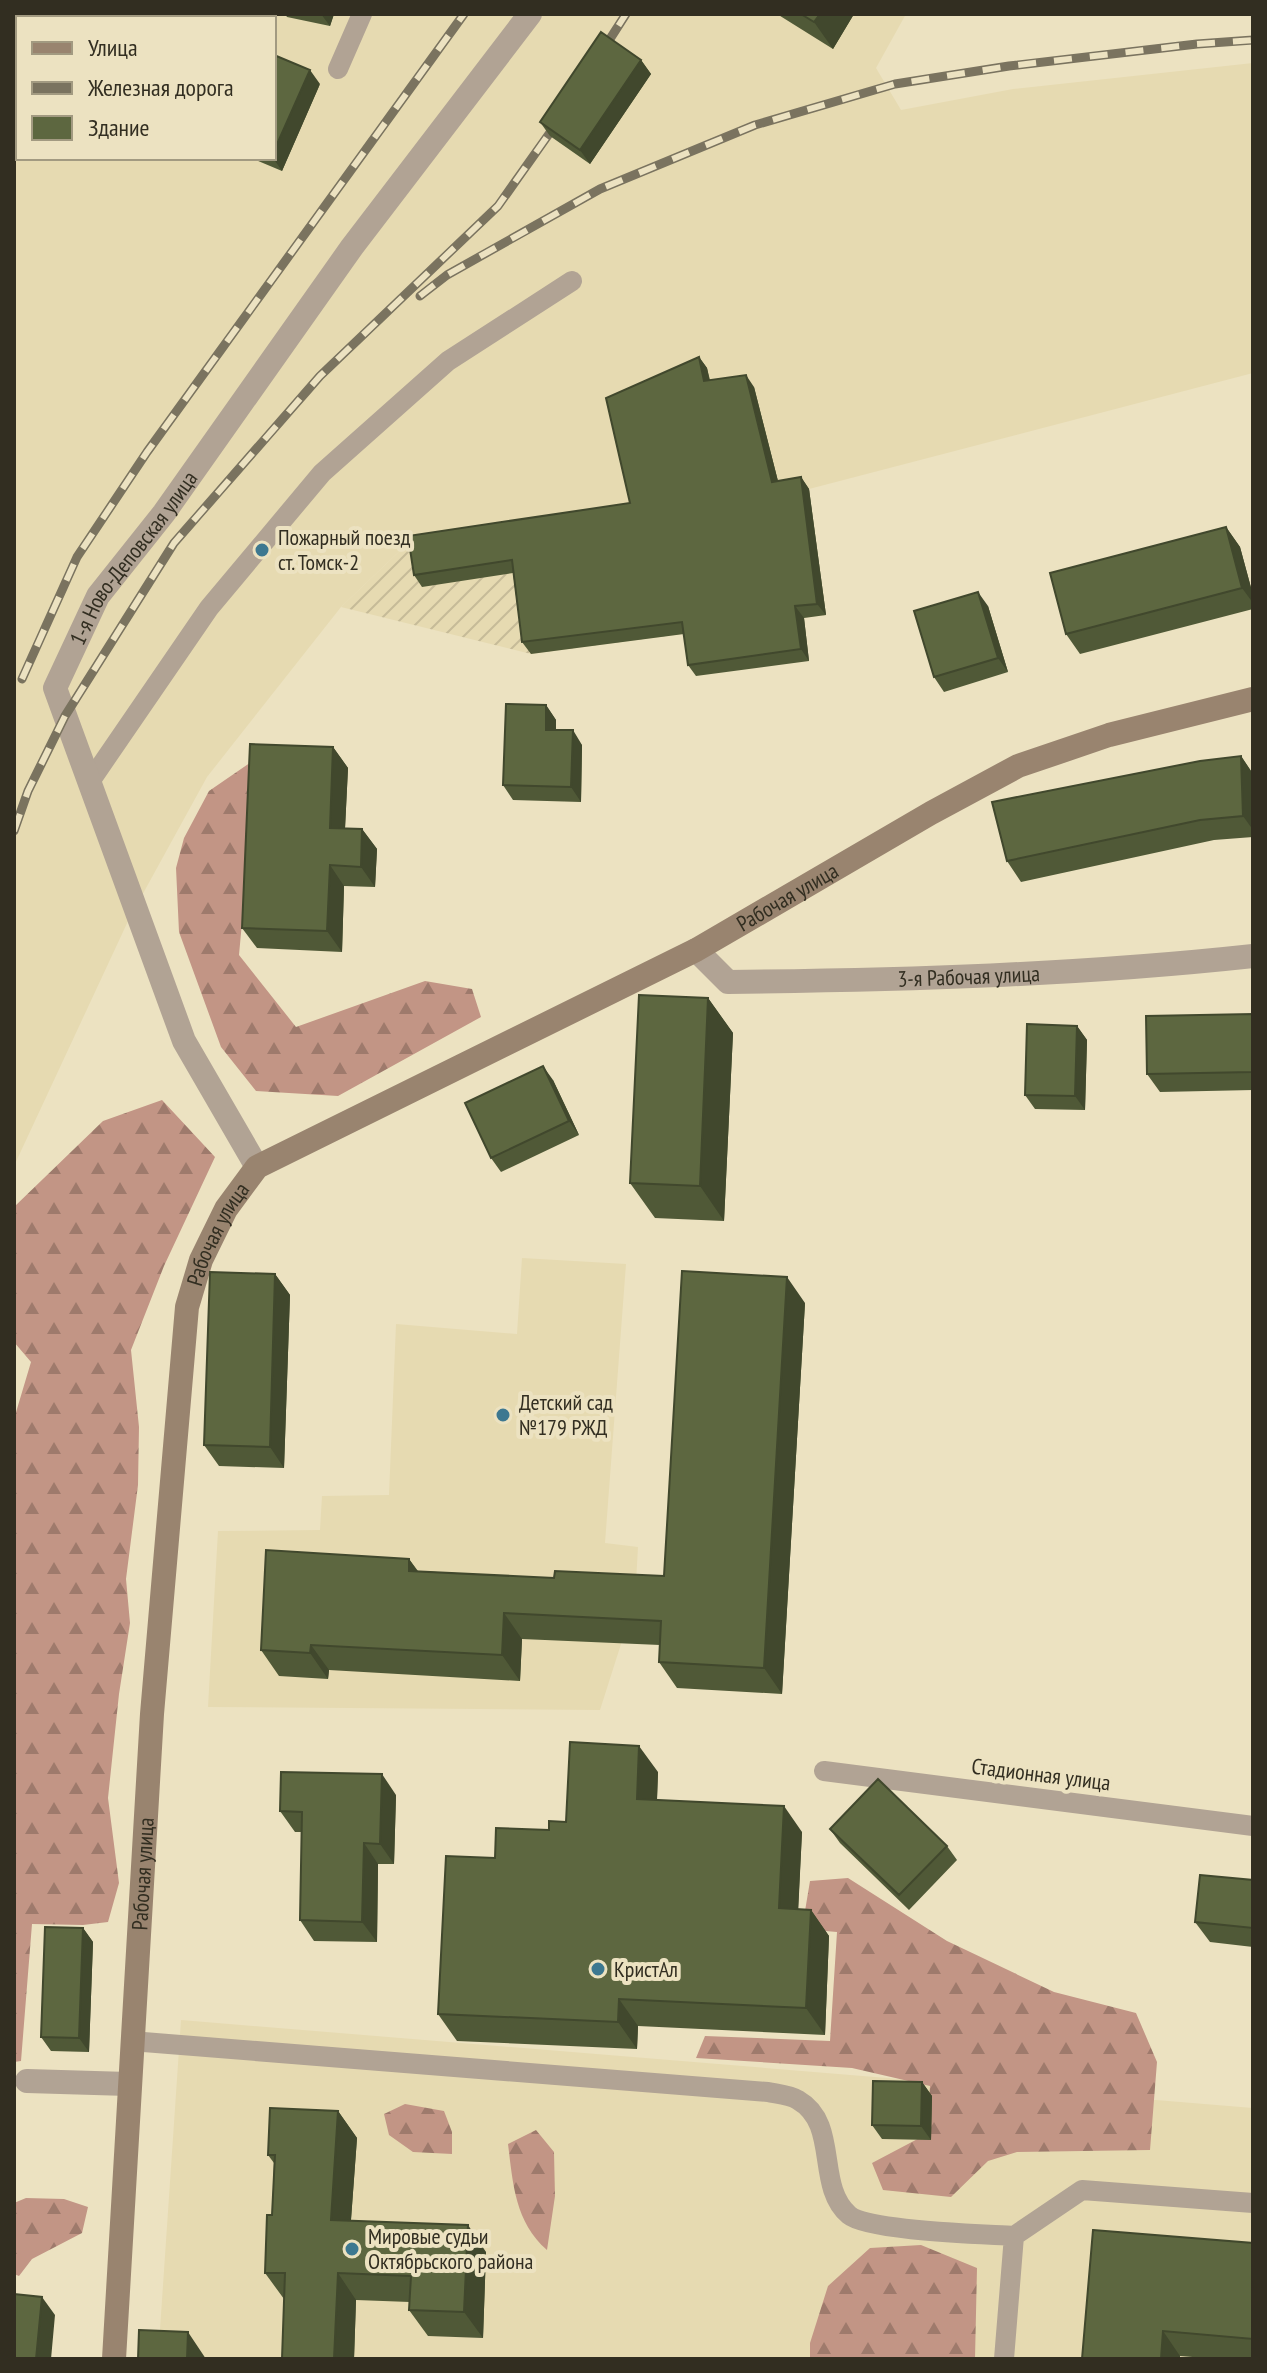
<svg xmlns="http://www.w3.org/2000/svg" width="1267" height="2373" font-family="'PT Sans Narrow',sans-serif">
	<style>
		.built { fill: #e6dab1; fill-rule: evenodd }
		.industrial { fill: url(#industrial-furrows) }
		.forest { fill: url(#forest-firs) }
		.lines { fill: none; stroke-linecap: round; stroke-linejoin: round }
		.lane { stroke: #b1a394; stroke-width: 20 }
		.street { stroke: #b1a394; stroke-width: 24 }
		.secondary { stroke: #99846f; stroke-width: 24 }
		.rail-casing { stroke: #7a735f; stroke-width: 9 }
		.rail { stroke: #ece2c1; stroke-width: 6; stroke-dasharray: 18; stroke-linecap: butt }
		.wall { fill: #505937 }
		.shaded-wall { fill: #41482d }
		.building { fill: #5d6740; stroke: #41482d; stroke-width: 2 }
		.poi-dot { fill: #3d7890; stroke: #ece2c1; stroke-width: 3 }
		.labels { text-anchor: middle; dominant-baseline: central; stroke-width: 8; stroke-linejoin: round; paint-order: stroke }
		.poi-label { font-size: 22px; fill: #322e21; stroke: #ece2c1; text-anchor: start }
		.street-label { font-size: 22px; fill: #322e21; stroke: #ece2c1 }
	</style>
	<defs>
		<pattern id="industrial-furrows" width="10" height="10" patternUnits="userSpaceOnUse" patternTransform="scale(2)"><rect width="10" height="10" fill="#e6dab1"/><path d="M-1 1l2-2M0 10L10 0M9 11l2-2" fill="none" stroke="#c6bb98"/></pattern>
		<pattern id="forest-firs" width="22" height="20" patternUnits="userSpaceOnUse" patternTransform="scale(2)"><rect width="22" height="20" fill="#c29585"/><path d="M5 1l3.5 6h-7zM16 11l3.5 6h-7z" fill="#9e7a6c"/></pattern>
	</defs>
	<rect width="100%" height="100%" fill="#ece2c1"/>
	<path class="built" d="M 14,14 L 906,14 L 876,68 L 901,110 L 1013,89 L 1253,63 L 1253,373 L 809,489 L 416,548 L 407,544 L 341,607 L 207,777 L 129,919 L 14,1166 ZM 18,18 L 274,18 L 274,158 L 18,158 Z
		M 522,1258 L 626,1264 L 605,1543 L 638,1547 L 635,1600 L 600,1710 L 208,1707 L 218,1531 L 320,1530 L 322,1496 L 389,1495 L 396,1324 L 517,1334 Z
		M 181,2020 L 1253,2108 L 1253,2359 L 158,2359 Z"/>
	<path class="industrial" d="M 809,489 L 826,615 L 531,654 L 341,607 L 407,544 L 416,548 Z"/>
	<path class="forest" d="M 257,758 L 239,955 L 296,1027 L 425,981 L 472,989 L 481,1017 L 338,1096 L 256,1091 L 221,1047 L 179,932 L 176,868 L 184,838 L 209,791 Z
		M 162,1100 L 215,1157 L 164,1266 L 131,1350 L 139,1427 L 138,1485 L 126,1579 L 130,1623 L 119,1694 L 108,1798 L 119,1883 L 108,1922 L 83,1925 L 32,1924 L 21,2061 L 14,2062 L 14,1419 L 31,1362 L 14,1342 L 14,1207 L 103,1121 Z
		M 848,1878 L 947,1941 L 1054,1992 L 1136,2013 L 1157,2062 L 1150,2150 L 1017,2152 L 988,2161 L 951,2197 L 883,2190 L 872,2163 L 927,2134 L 930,2086 L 852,2068 L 696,2058 L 705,2036 L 830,2041 L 837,1932 L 802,1929 L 810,1881 Z
		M 405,2104 L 444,2111 L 452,2132 L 452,2154 L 413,2152 L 389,2135 L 384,2114 Z
		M 536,2130 L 554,2152 L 555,2196 L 547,2250 C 515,2222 513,2184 508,2144 Z
		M 26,2198 L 64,2199 L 88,2207 L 82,2233 L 32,2259 L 19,2276 L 14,2274 L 14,2203 Z
		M 921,2245 L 977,2268 L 975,2359 L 810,2359 L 810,2343 L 828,2286 L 870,2248 Z"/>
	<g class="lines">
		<path class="lane" d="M 338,69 L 362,14
			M 89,783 L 209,608 L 322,473 L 448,361 L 572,281
			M 824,1771 L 1253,1826
			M 131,2041 L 768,2092 C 777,2094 790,2095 798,2100 C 840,2124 815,2186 849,2215 C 868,2231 983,2234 1014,2236
			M 1004,2359 L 1014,2236 L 1082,2190 L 1253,2203"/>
		<g class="street">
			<path id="s1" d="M 696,950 L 728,982 C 904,980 1078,975 1253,956"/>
			<path id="s2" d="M 257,1167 L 184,1041 L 55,688 L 98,596 L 164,513 L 352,247 L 530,14"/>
			<path d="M 27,2081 L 128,2084"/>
		</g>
		<path class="secondary" id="s3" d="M 114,2359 L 152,1714 L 187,1307 L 201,1260 L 226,1209 L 257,1167 L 696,950 L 931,813 L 1018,766 L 1109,735 L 1253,699"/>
		<g class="rail-casing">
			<path id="rail" d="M 599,56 L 626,14
				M 420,296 L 447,275 L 600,189 L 755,125 L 895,84 L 1009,66 L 1197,44 L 1253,40
				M 22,679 L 77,557 L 147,452 L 464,14
				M 14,831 L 28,791 L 65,716 L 174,543 L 320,376 L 498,206 L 561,117"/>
		</g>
		<use href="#rail" class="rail"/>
	</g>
	<path class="wall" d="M 285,14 L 334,14 L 330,26 L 287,17 Z
		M 777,14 L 854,14 L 833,49 Z
		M 641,60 L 651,74 L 590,164 L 550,136 L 540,122 Z
		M 320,84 L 282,171 L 251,158 L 274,158 Z
		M 699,357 L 707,368 L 710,380 L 754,387 L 778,481 L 801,477 L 809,489 L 826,615 L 804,618 L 809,661 L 696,676 L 688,665 L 684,634 L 531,654 L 522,642 L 513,573 L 422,587 L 414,575 L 630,503 Z
		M 1226,527 L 1240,547 L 1253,595 L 1253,609 L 1080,654 L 1066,634 Z
		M 988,606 L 1008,672 L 944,692 L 934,677 Z
		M 546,705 L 556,720 L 556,730 L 582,745 L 581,802 L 513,800 L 503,785 Z
		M 333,747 L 348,768 L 345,828 L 362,829 L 377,849 L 375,887 L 344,886 L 342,952 L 257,948 L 242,928 Z
		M 1241,756 L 1253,774 L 1253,837 L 1214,840 L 1021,882 L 1007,861 Z
		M 708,998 L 733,1033 L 724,1221 L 655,1218 L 630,1183 Z
		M 1253,1014 L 1253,1090 L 1160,1092 L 1147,1074 Z
		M 1077,1026 L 1087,1040 L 1085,1110 L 1035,1109 L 1025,1095 Z
		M 553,1080 L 579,1135 L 501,1172 L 491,1158 Z
		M 275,1274 L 290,1295 L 284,1468 L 219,1466 L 204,1445 Z
		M 805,1303 L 782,1694 L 677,1688 L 659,1662 L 660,1645 L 522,1639 L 520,1681 L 329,1670 L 328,1679 L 279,1676 L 261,1650 L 409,1559 L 418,1571 L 554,1578 L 664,1576 Z
		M 658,1772 L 657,1800 L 802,1832 L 798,1909 L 811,1910 L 829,1936 L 825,2035 L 638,2026 L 637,2049 L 457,2041 L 438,2014 L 495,1858 Z
		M 396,1795 L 394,1864 L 378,1864 L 377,1942 L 314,1941 L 300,1920 L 302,1832 L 295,1832 L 280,1811 Z
		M 830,1829 L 947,1846 L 957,1860 L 909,1910 L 840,1843 Z
		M 1253,1880 L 1253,1947 L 1210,1942 L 1195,1922 Z
		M 83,1928 L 93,1942 L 89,2052 L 51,2051 L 41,2037 Z
		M 922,2082 L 932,2096 L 931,2140 L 882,2139 L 872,2125 Z
		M 338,2111 L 357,2138 L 351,2220 L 486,2252 L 483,2338 L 428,2336 L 409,2310 L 410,2302 L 356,2300 L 354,2359 L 282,2359 L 284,2299 L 265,2273 L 272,2215 L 274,2163 L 268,2155 Z
		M 1253,2243 L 1253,2359 L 1217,2359 L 1180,2356 L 1082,2359 Z"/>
	<path class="shaded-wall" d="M 321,14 L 334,14 L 330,26 Z
		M 820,14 L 854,14 L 833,49 L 814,22 Z
		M 641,60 L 651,74 L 590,164 L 580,150 Z
		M 310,70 L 320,84 L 282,171 L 273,158 L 274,158 L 274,151 Z
		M 699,357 L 707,368 L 712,393 L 704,381 Z
		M 746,375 L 754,387 L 781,493 L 772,482 Z
		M 801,477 L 809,489 L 826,615 L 817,604 Z
		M 1226,527 L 1240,547 L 1253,595 L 1253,603 L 1242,588 Z
		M 978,592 L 988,606 L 1008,672 L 998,658 Z
		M 795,606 L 804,618 L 809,661 L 801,649 Z
		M 546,705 L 556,720 L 556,744 L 546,730 Z
		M 573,730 L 582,745 L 581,802 L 571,787 Z
		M 333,747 L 348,768 L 344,849 L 330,828 Z
		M 1241,756 L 1253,774 L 1253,830 L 1243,816 Z
		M 362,829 L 377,849 L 375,887 L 361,867 Z
		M 330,865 L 344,886 L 342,952 L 327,931 Z
		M 708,998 L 733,1033 L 724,1221 L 700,1186 Z
		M 1077,1026 L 1087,1040 L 1085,1110 L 1075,1096 Z
		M 543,1066 L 553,1080 L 579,1135 L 569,1121 Z
		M 275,1274 L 290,1295 L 284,1468 L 270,1447 Z
		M 787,1277 L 805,1303 L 782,1694 L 764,1668 Z
		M 409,1559 L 427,1585 L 409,1571 Z
		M 504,1613 L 522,1639 L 520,1681 L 502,1655 Z
		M 311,1645 L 329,1670 L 328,1679 L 310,1653 Z
		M 639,1746 L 658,1772 L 656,1825 L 637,1799 Z
		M 382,1774 L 396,1795 L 394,1864 L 380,1844 Z
		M 784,1806 L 802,1832 L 797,1935 L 779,1908 Z
		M 364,1843 L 378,1864 L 377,1942 L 362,1922 Z
		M 811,1910 L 829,1936 L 825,2035 L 806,2008 Z
		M 83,1928 L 93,1942 L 89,2052 L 79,2038 Z
		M 619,1999 L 638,2026 L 637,2049 L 618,2022 Z
		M 922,2082 L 932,2096 L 931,2140 L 921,2126 Z
		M 338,2111 L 357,2138 L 349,2246 L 331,2220 Z
		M 468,2225 L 486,2252 L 483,2338 L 464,2312 Z
		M 338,2273 L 356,2300 L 354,2359 L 334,2359 Z
		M 42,2297 L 55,2315 L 51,2359 L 36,2359 Z
		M 1163,2331 L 1180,2356 L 1180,2359 L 1161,2359 Z
		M 188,2332 L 206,2359 L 187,2359 Z"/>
	<path class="building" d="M 801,14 L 820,14 L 814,22 Z
		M 601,32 L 641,60 L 580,150 L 540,122 Z
		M 274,55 L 310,70 L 274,151 Z
		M 699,357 L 704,381 L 746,375 L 772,482 L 801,477 L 817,604 L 795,606 L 801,649 L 688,665 L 682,622 L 522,642 L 512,560 L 414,575 L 408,536 L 630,503 L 606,398 Z
		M 1226,527 L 1242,588 L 1066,634 L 1050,573 Z
		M 978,592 L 998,658 L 934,677 L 914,611 Z
		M 506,704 L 546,705 L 546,730 L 573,730 L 571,787 L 503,785 Z
		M 250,744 L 333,747 L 330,828 L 362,829 L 361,867 L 330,865 L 327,931 L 242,928 Z
		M 1241,756 L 1243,816 L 1200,820 L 1007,861 L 992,802 L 1200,761 Z
		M 639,995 L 708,998 L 700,1186 L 630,1183 Z
		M 1253,1014 L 1253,1072 L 1147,1074 L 1146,1016 Z
		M 1027,1024 L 1077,1026 L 1075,1096 L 1025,1095 Z
		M 543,1066 L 569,1121 L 491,1158 L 465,1103 Z
		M 682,1271 L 787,1277 L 764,1668 L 659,1662 L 661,1621 L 504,1613 L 502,1655 L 311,1645 L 310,1653 L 261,1650 L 266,1550 L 409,1559 L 409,1571 L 554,1578 L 555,1571 L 664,1576 Z
		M 210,1272 L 275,1274 L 270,1447 L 204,1445 Z
		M 570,1742 L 639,1746 L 637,1799 L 784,1806 L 779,1908 L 811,1910 L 806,2008 L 619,1999 L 618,2022 L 438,2014 L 446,1856 L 495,1858 L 496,1828 L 549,1830 L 549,1821 L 566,1822 Z
		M 281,1772 L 382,1774 L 380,1844 L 364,1843 L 362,1922 L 300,1920 L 302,1812 L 280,1811 Z
		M 878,1779 L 947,1846 L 899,1895 L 830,1829 Z
		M 1200,1875 L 1253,1880 L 1253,1928 L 1195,1922 Z
		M 45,1927 L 83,1928 L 79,2038 L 41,2037 Z
		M 873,2081 L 922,2082 L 921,2126 L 872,2125 Z
		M 270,2108 L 338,2111 L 331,2220 L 468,2225 L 464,2312 L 409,2310 L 411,2276 L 338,2273 L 334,2359 L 282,2359 L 285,2273 L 265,2273 L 267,2215 L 272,2215 L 275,2155 L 268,2155 Z
		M 1093,2230 L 1253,2243 L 1253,2339 L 1163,2331 L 1161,2359 L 1082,2359 Z
		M 14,2294 L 42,2297 L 36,2359 L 14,2359 Z
		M 139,2330 L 188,2332 L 187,2359 L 138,2359 Z"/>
	<g class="poi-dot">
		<circle cx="262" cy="550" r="8"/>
		<circle cx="503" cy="1415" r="8"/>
		<circle cx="598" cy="1969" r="8"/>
		<circle cx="352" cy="2249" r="8"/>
	</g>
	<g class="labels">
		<g class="poi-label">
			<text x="278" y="537">Пожарный поезд<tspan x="278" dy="25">ст. Томск-2</tspan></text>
			<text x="519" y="1402">Детский сад<tspan x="519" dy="25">№179 РЖД</tspan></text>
			<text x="614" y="1969">КристАл</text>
			<text x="368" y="2236">Мировые судьи<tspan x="368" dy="25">Октябрьского района</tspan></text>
		</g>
		<g class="street-label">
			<text stroke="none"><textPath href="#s2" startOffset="674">1-я Ново-Деповская улица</textPath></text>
			<text stroke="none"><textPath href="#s3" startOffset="1808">Рабочая улица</textPath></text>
			<text stroke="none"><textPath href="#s1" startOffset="286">3-я Рабочая улица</textPath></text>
			<text stroke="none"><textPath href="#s3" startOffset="1134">Рабочая улица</textPath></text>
			<text transform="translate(1041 1774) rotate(7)">Стадионная улица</text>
			<text stroke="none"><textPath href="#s3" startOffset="486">Рабочая улица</textPath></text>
		</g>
	</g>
	<rect width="1267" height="2373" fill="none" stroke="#322e21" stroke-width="32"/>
	<rect x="16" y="16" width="260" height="144" fill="#ece2c1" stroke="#a29a81" stroke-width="2"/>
	<rect x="32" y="42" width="40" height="12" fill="#99846f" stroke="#a29a81" stroke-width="2"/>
	<text x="88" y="56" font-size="24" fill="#322e21">Улица</text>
	<rect x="32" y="82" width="40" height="12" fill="#7a735f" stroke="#a29a81" stroke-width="2"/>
	<text x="88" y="96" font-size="24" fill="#322e21">Железная дорога</text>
	<rect x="32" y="116" width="40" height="24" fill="#5d6740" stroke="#a29a81" stroke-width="2"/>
	<text x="88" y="136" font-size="24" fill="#322e21">Здание</text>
</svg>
